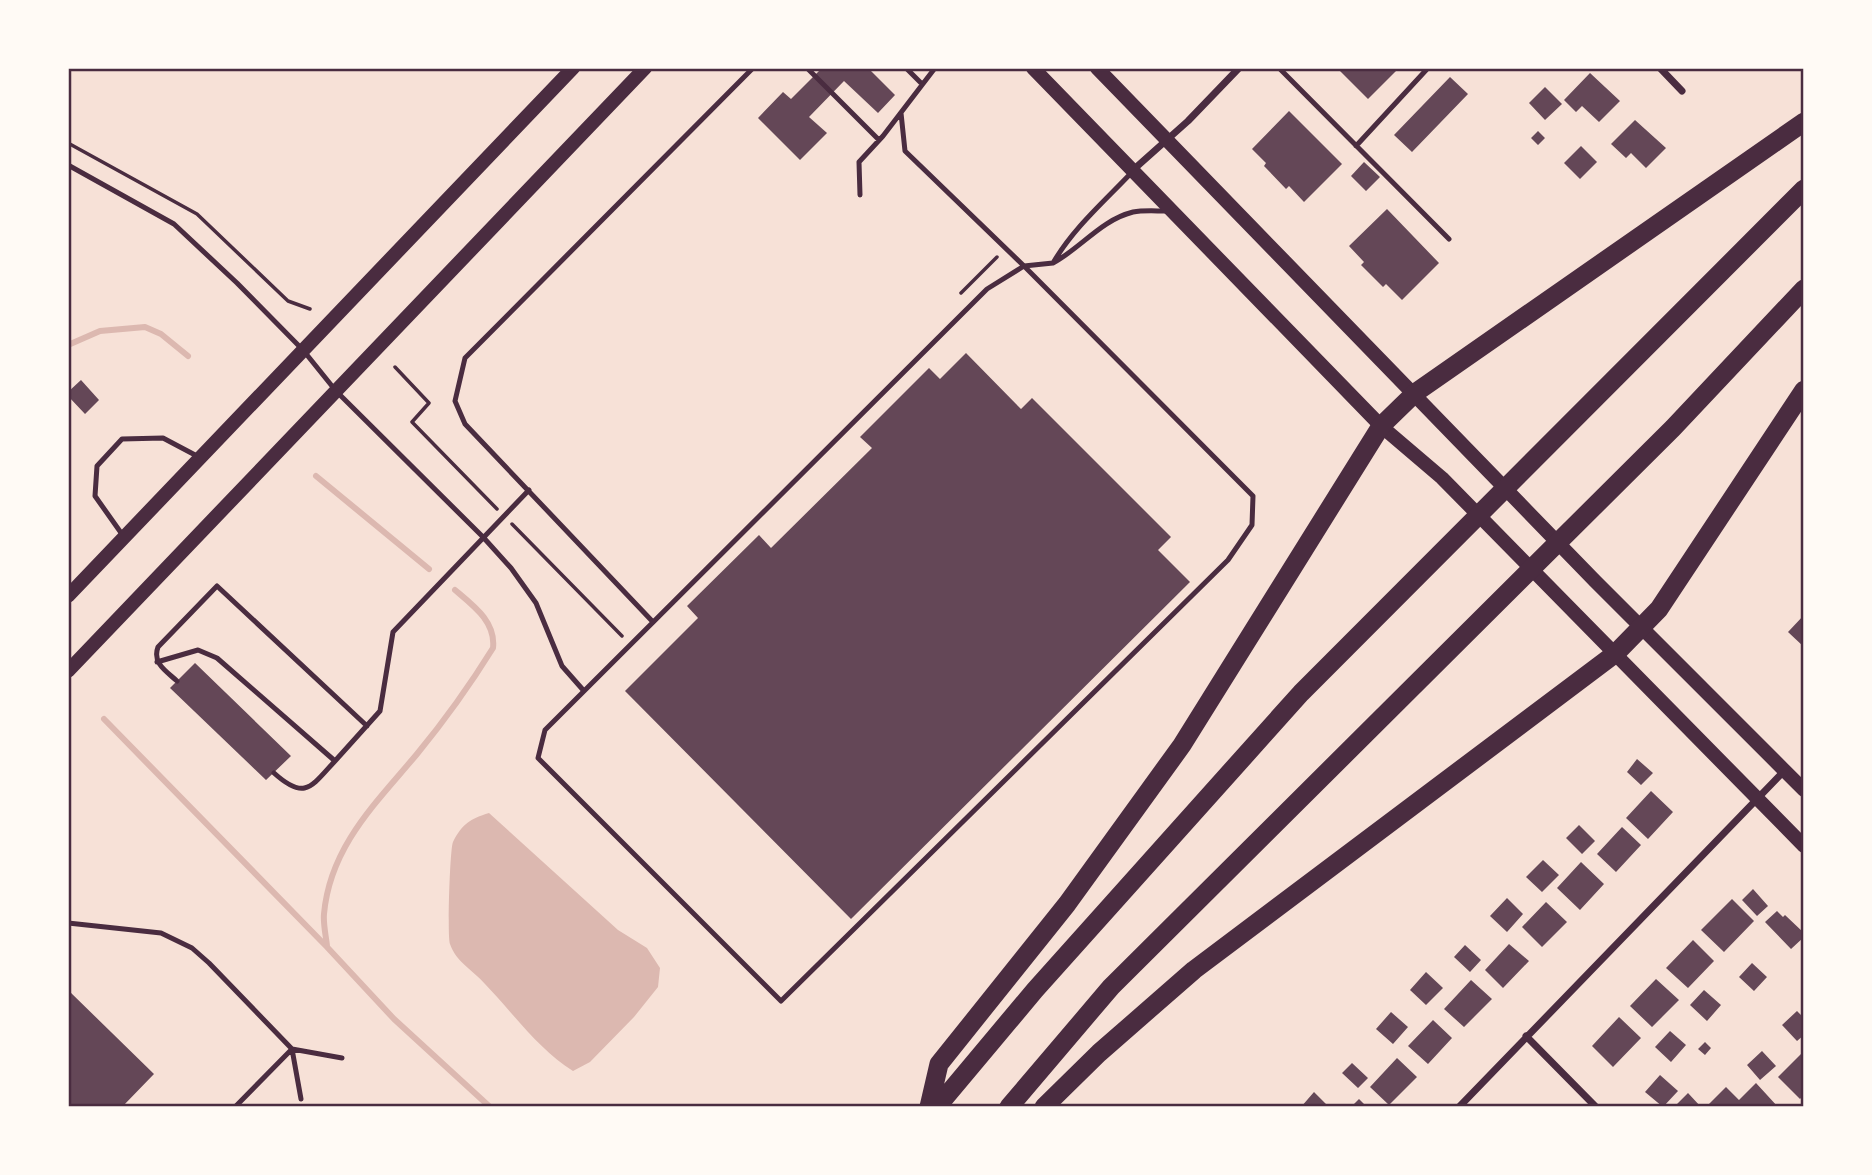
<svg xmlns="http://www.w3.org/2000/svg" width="1872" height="1175" font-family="'Noto Serif',serif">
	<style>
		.water { fill: #dcb8b0 }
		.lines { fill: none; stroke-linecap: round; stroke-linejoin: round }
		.stream { stroke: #dcb8b0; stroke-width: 6 }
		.building { fill: #644757 }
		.path { stroke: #4a2c40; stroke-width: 3.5 }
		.service { stroke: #4a2c40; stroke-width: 5 }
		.minor { stroke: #4a2c40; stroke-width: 7 }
		.secondary { stroke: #4a2c40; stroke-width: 14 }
		.motorway { stroke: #4a2c40; stroke-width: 19 }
		.neatline { fill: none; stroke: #4a2c40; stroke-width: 2.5 }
	</style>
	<rect width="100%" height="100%" fill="#f7e1d7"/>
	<path class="water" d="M 489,813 L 618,930 L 647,948 L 660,968 L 658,987 L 634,1017 L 590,1062 L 573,1071 C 539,1050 513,1013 485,984 C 473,970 456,962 450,944 C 447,937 450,847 453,842 C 462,824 470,819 489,813 Z"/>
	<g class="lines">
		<path class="stream" d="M 68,345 L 100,331 L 145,327 L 161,334 L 188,356
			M 316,476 L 429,569
			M 104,719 L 327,947 L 394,1019 L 490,1107
			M 327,946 C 326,936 323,924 324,914 C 330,846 377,802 417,754 C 445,720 470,685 493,648 C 496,622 474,606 455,590"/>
	</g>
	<path class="building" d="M 822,68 L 868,68 L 895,95 L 878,113 L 844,81 L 809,117 L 827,133 L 800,160 L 758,118 L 783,92 L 791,99 Z
		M 1337,68 L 1399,68 L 1368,99 Z
		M 1590,73 L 1620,101 L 1599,122 L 1582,106 L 1576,112 L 1564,100 Z
		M 1450,77 L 1468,94 L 1412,152 L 1394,135 Z
		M 1545,87 L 1562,104 L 1545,120 L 1529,103 Z
		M 1289,111 L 1342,164 L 1304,202 L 1289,186 L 1286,189 L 1264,166 L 1266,163 L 1252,149 Z
		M 1635,120 L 1666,148 L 1646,168 L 1631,153 L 1626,158 L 1611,144 Z
		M 1538,131 L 1545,138 L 1538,145 L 1531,138 Z
		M 1581,146 L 1597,162 L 1580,179 L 1564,163 Z
		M 1364,162 L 1380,177 L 1366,191 L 1351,176 Z
		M 1387,209 L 1439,263 L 1402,300 L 1386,284 L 1383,287 L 1361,265 L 1364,262 L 1349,246 Z
		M 966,353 L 1021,409 L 1032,398 L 1171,537 L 1158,550 L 1190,582 L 851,919 L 625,691 L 698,618 L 687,606 L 759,535 L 771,548 L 872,448 L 860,437 L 929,368 L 940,379 Z
		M 81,380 L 99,400 L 85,414 L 68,396 L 68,392 Z
		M 1804,615 L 1804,647 L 1788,632 Z
		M 195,663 L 291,756 L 266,780 L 170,688 Z
		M 1637,759 L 1653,773 L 1641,785 L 1627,772 Z
		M 1651,791 L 1673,812 L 1648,839 L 1626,818 Z
		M 1579,825 L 1595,841 L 1582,854 L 1566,838 Z
		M 1622,827 L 1641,845 L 1616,872 L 1597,854 Z
		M 1543,860 L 1559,875 L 1542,892 L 1526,877 Z
		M 1581,862 L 1604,884 L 1580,910 L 1557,888 Z
		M 1753,889 L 1768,906 L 1757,916 L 1742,900 Z
		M 1507,898 L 1523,914 L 1507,932 L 1490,916 Z
		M 1732,899 L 1754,921 L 1724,952 L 1701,930 Z
		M 1546,902 L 1567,922 L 1542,947 L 1522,927 Z
		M 1777,911 L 1783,917 L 1785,915 L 1804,933 L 1804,937 L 1791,949 L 1765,922 Z
		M 1693,940 L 1714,961 L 1688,988 L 1666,968 Z
		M 1509,944 L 1529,961 L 1503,988 L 1485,970 Z
		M 1465,945 L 1481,960 L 1470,972 L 1454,957 Z
		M 1752,963 L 1767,977 L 1754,991 L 1739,977 Z
		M 1426,972 L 1443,988 L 1426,1005 L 1410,990 Z
		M 1656,979 L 1679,1000 L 1652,1027 L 1630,1006 Z
		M 1471,980 L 1492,999 L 1464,1027 L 1444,1009 Z
		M 68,990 L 154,1074 L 122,1107 L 68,1107 Z
		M 1704,990 L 1721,1005 L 1707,1021 L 1690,1005 Z
		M 1797,1011 L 1804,1018 L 1804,1035 L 1797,1041 L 1782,1025 Z
		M 1391,1012 L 1408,1027 L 1393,1044 L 1376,1029 Z
		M 1619,1017 L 1641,1038 L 1613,1067 L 1592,1046 Z
		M 1433,1020 L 1452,1038 L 1428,1064 L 1408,1046 Z
		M 1670,1031 L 1686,1045 L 1671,1062 L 1655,1047 Z
		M 1705,1042 L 1711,1048 L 1705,1055 L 1698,1049 Z
		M 1762,1051 L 1776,1066 L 1760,1080 L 1747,1065 Z
		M 1802,1053 L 1804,1055 L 1804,1095 L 1800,1099 L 1778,1077 Z
		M 1397,1058 L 1417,1077 L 1389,1105 L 1370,1087 Z
		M 1352,1063 L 1368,1078 L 1358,1088 L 1342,1073 Z
		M 1660,1075 L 1678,1091 L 1663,1107 L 1645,1092 Z
		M 1756,1083 L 1778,1107 L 1711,1107 L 1709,1104 L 1726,1087 L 1739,1100 Z
		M 1314,1092 L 1329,1107 L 1301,1107 Z
		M 1688,1093 L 1701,1107 L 1674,1107 Z
		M 1359,1099 L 1367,1107 L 1351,1107 Z"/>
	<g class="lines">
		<path class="path" d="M 68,143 L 197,214 L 288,301 L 310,309
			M 961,293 L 997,257
			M 395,367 L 429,403 L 412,422 L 497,509
			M 512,524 L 622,636"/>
		<path class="service" d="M 807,68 L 879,140
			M 906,68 L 922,84
			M 1279,68 L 1449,239
			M 901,113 L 905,151 L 1024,266 L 1253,496 L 1252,525 L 1228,560 L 781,1001 L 538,758 L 545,730 L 987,289 L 1024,266 L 1053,263
			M 1356,146 L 1428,68
			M 68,165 L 174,224 L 237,283 L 303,350 L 336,391 L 483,537 L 511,568 L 536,603 L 562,666 L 584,691
			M 1133,171 C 1105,201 1074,227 1053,263 C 1081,248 1101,220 1133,212 C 1143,210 1155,211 1166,211
			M 860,195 L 859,162 L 883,136 L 935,68
			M 124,537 L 95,496 L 97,466 L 122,439 L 163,438 L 197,456
			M 653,622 L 465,424 L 455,401 L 465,358 L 753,68
			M 157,662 L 198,650 L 217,658 L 335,761 L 380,711 L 393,632 L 529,490
			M 177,681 C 166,671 152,663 158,647 L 217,586 L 367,726
			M 274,773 C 305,801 311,787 335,761
			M 68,923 L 161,933 L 192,948 L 209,963 L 292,1049 L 342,1058
			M 292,1049 L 301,1099
			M 235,1107 L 292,1049"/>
		<path class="minor" d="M 1660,68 L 1682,91
			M 1133,170 L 1188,121 L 1239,68
			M 1526,1036 L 1596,1107
			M 1459,1107 L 1785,770"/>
		<path class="secondary" d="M 1033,68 L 1381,426 L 1442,478 L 1804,846
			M 1097,68 L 1595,581 L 1804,790
			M 68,596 L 573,68
			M 68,671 L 645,68"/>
		<path class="motorway" d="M 929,1107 L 939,1064 L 1067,904 L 1182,745 L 1381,426 L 1415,393 L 1804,122
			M 937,1107 L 1035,990 L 1301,693 L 1804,189
			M 1009,1107 L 1111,987 L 1673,428 L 1804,289
			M 1044,1107 L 1099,1053 L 1194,970 L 1616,653 L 1659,609 L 1804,390"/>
	</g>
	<rect width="1872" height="1175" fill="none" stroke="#fffaf5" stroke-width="140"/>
	<rect x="70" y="70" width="1732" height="1035" class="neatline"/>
</svg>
